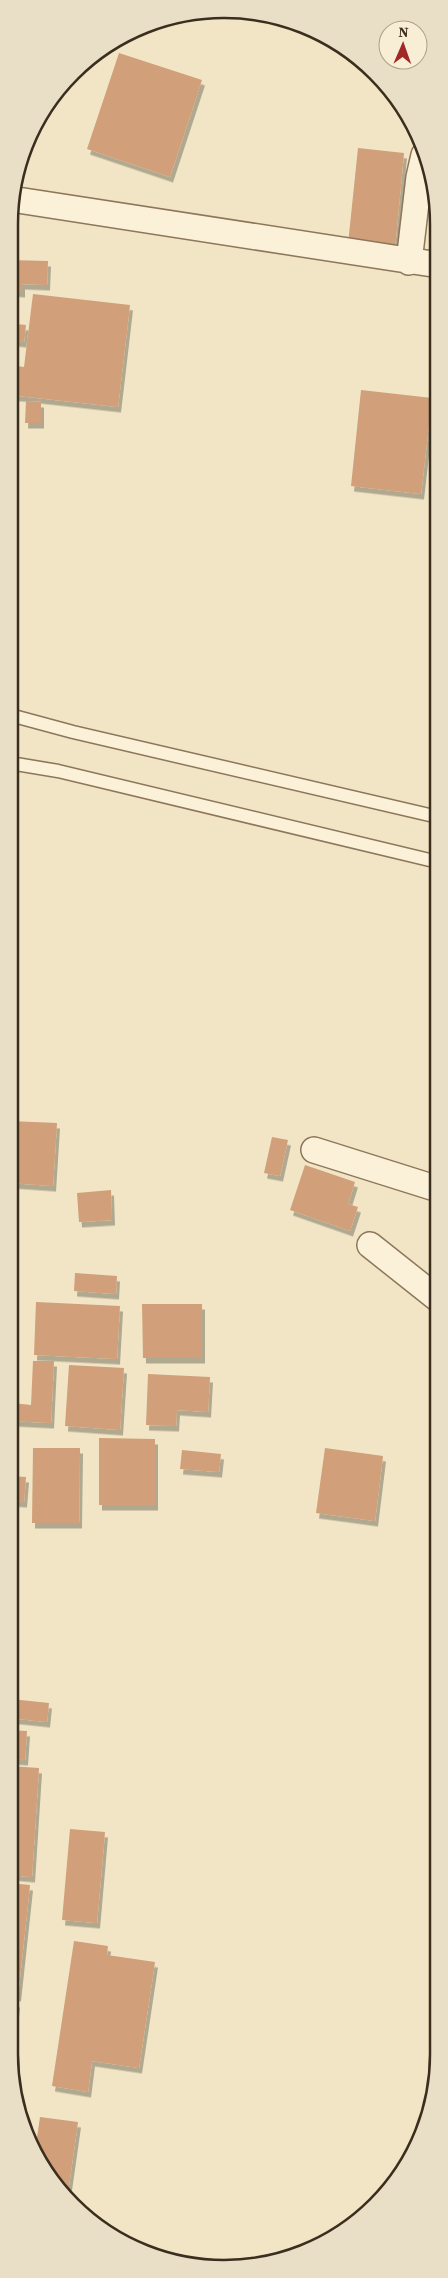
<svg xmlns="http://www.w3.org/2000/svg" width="448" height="2278" font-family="'Source Serif 4',serif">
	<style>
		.building { fill: #d19f79; filter: url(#shadow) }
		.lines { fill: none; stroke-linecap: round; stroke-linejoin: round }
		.lane-casing { stroke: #8d765a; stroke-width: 15 }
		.street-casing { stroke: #8d765a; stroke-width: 28 }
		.lane { stroke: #fbf1d9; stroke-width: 12 }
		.street { stroke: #fbf1d9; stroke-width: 25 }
		.rim { fill: none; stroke: #3c2e1e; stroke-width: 2.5 }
	</style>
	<defs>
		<filter id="shadow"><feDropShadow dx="3" dy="5.5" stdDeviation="0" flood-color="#0004"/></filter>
	</defs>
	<rect width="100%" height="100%" fill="#f1e5c5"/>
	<path class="building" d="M 119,53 L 202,80 L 170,177 L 87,149 Z
		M 358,148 L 404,153 L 395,248 L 348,244 Z
		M 10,260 L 48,261 L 47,285 L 22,284 L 22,292 L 10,291 Z
		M 33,294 L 130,305 L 118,407 L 10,395 L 10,365 L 24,367 Z
		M 16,324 L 26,325 L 24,342 L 13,341 Z
		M 361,390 L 432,398 L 421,494 L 351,486 Z
		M 26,401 L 41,402 L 41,423 L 25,423 Z
		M 10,1121 L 57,1123 L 53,1186 L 10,1183 Z
		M 272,1137 L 288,1140 L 280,1176 L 264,1173 Z
		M 305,1165 L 355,1182 L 348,1204 L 358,1207 L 350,1231 L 290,1210 Z
		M 111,1190 L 112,1220 L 79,1222 L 77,1193 Z
		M 10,1224 L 14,1224 L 11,1251 L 10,1251 Z
		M 75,1273 L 117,1276 L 116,1294 L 74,1291 Z
		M 36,1302 L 120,1306 L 117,1359 L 34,1355 Z
		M 142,1304 L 202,1304 L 202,1358 L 143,1358 Z
		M 33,1361 L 54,1361 L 51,1423 L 11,1421 L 12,1403 L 31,1405 Z
		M 69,1365 L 124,1368 L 120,1430 L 65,1426 Z
		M 148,1374 L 210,1377 L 208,1412 L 177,1410 L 176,1426 L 146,1425 Z
		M 99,1438 L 155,1439 L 155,1505 L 99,1505 Z
		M 33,1448 L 80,1448 L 79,1523 L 32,1523 Z
		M 325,1448 L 383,1456 L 375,1521 L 316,1513 Z
		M 182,1450 L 221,1454 L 219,1472 L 180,1469 Z
		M 9,1476 L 26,1477 L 24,1502 L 9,1501 Z
		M 11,1699 L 49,1703 L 47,1722 L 9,1718 Z
		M 9,1730 L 27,1731 L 25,1760 L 9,1759 Z
		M 9,1766 L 39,1768 L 32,1877 L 9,1875 Z
		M 70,1829 L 105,1832 L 97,1923 L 62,1920 Z
		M 9,1883 L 30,1885 L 18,1996 L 9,1995 Z
		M 74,1941 L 108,1946 L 107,1955 L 155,1962 L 139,2068 L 92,2061 L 88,2092 L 52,2086 Z
		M 9,2001 L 17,2002 L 11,2065 L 9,2054 Z
		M 40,2117 L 78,2122 L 67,2199 L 35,2151 Z"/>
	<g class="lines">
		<g class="lane-casing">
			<path id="lane" d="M 10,715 L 73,732 L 438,817
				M 10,763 L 58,771 L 438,862"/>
		</g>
		<g class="street-casing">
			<path id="street" d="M 11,199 L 439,265
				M 409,262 L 419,177 L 424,155
				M 314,1150 L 438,1189
				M 370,1245 L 438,1299"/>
		</g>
		<use href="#lane" class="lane"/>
		<use href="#street" class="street"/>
	</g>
	<path d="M0 0H448V2278H0ZM224 18H224A206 206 0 0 1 430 224V2054A206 206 0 0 1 224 2260H224A206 206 0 0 1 18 2054V224A206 206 0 0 1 224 18Z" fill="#e9dfc6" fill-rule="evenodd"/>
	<path class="rim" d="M224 18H224A206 206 0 0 1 430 224V2054A206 206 0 0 1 224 2260H224A206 206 0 0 1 18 2054V224A206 206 0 0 1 224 18Z"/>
	<g transform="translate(403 45) rotate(2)"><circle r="24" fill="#f8eed5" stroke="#ada18c"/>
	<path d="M0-4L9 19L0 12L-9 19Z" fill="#a02826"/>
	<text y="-8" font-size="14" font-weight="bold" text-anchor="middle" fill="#3c2e1e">N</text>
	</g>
</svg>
